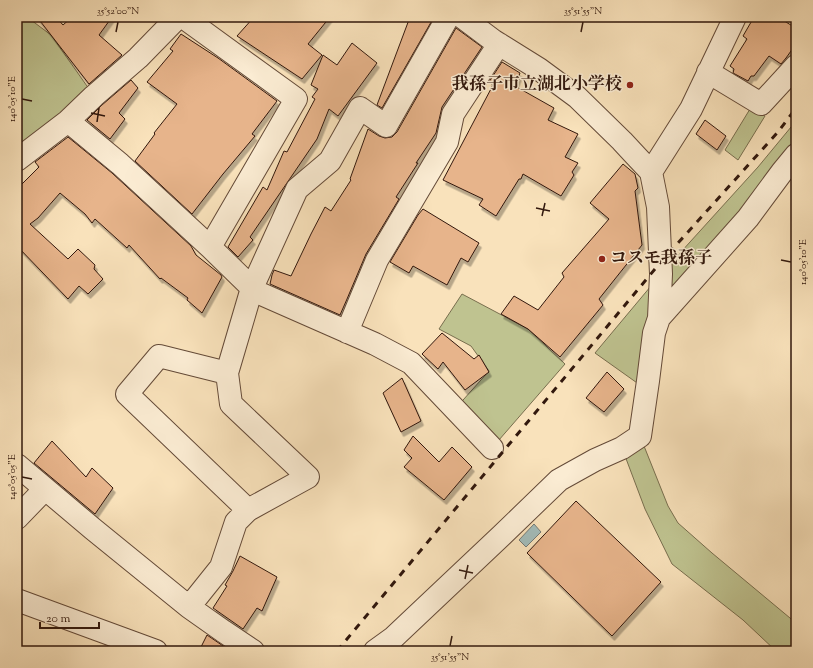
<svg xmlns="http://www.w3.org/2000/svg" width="813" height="668" font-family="'Sorts Mill Goudy','Noto Serif JP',serif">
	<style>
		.green { fill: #bfc390; stroke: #786e4e }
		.water { fill: #a2bcba; stroke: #757a75 }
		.building { fill: #e7b48b; stroke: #32180d; filter: url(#shadow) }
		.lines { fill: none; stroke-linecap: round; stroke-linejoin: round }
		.minor-casing { stroke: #644a38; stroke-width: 24 }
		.minor { stroke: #fbecd3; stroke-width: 22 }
		.rail { stroke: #32180d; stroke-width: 3; stroke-dasharray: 7 7; stroke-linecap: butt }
		.ticks { fill: none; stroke: #32180d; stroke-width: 1.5 }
		.poi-dot { fill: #8f2418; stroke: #fbecd3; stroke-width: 1.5 }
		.labels { text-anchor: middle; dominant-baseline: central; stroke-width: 3; stroke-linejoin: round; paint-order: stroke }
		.poi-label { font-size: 17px; font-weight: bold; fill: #32180d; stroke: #fbecd3; text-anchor: end }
		.neatline { fill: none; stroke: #32180d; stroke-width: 1.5 }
		.ticks-label { font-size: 10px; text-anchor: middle; fill: #32180d }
	</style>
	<defs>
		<filter id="shadow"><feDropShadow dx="2.5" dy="4.5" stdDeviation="0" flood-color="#0004"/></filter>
	</defs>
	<rect width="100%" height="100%" fill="#f9e2bb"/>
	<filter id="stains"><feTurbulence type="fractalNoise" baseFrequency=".005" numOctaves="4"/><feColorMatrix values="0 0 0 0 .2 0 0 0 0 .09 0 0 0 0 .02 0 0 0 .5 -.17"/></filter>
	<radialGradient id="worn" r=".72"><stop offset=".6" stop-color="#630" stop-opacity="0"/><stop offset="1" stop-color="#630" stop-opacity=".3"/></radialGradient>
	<path class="green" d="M 17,17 L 33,17 L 31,20 L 51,35 L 94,96 L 17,151 Z
		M 750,109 L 765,116 L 738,160 L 725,150 Z
		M 796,121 L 796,155 L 659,318 L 647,390 L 595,353 L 661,274 L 758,167 Z
		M 462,294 L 528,329 L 565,364 L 492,448 L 455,409 L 489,371 L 471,346 L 439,329 Z
		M 640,436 L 668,506 L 678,523 L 712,553 L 796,623 L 796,651 L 776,651 L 743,620 L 672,564 L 645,509 L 622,448 Z"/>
	<path class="water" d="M 534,524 L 541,532 L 526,547 L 519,540 Z"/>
	<path class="building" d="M 37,17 L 56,17 L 63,25 L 72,17 L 112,17 L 99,35 L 122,55 L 89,84 Z
		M 254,17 L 330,17 L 308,44 L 322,55 L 302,79 L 237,36 Z
		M 410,17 L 434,17 L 382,108 L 377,105 Z
		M 754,17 L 778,17 L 794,27 L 794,31 L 796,32 L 796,44 L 786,58 L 781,64 L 769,56 L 754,76 L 751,76 L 748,81 L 733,73 L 734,69 L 730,66 L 747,39 L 743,36 Z
		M 456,28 L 482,47 L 442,107 L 436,133 L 416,163 L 418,163 L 396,197 L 399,199 L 366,254 L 347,299 L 340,315 L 270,284 L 272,275 L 274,270 L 291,276 L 311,234 L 325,207 L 331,211 L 351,180 L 350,179 L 368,129 L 379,136 L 385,138 L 392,137 L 397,132 Z
		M 181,34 L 218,58 L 277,101 L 252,134 L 255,136 L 223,174 L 192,214 L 135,161 L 155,134 L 154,133 L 177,104 L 147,82 L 173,51 L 170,49 Z
		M 352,43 L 377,63 L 338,116 L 329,109 L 317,139 L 250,237 L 253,240 L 238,257 L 228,247 L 263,187 L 267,190 L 284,151 L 287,152 L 315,99 L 312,97 L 318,89 L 311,85 L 323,55 L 337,65 Z
		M 502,62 L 520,73 L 515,86 L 554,108 L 548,120 L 578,134 L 565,157 L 578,163 L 572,172 L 574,175 L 561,196 L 523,174 L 521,179 L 519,179 L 496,216 L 479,205 L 483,199 L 443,180 L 493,85 L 489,82 Z
		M 131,80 L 138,88 L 119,113 L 125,119 L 110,139 L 87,120 L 102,105 Z
		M 705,120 L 726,136 L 717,150 L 696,134 Z
		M 68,137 L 112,173 L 191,246 L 196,255 L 221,275 L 222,277 L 202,313 L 187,300 L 188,298 L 161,278 L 160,279 L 129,245 L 127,248 L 95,219 L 92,223 L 85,214 L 60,193 L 38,218 L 30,224 L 68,259 L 78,249 L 95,265 L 94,269 L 103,279 L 88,294 L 79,286 L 68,299 L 17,246 L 17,189 L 39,167 L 35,162 Z
		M 623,164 L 635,174 L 638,188 L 635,191 L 642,245 L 599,299 L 603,305 L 560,357 L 528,329 L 501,314 L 514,296 L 538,310 L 564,277 L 562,273 L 609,219 L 590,203 Z
		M 423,209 L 479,243 L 468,262 L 461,258 L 447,285 L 413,266 L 409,273 L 390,262 L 418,215 Z
		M 442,333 L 474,359 L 479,355 L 489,372 L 465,390 L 443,362 L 438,369 L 422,354 Z
		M 607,372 L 624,389 L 604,412 L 586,398 Z
		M 402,378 L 421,421 L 401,432 L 383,393 Z
		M 413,436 L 439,462 L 452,447 L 472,467 L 444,500 L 404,467 L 412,458 L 404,450 Z
		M 52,441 L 86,477 L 92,468 L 113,488 L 95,514 L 34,463 Z
		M 576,501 L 661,582 L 612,636 L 527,553 Z
		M 240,556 L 277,577 L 262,611 L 257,608 L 243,629 L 213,608 L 227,586 L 225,585 L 233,571 Z
		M 207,635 L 229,650 L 229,651 L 199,651 Z"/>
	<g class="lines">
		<g class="minor-casing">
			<path id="minor" d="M 183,17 L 296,99 L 210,247
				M 462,17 L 494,41 L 539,69 L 577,97 L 622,141 L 635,155 L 651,172 L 658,207 L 661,274 L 659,318
				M 708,72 L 761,104 L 796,66
				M 68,121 L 120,164 L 210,247 L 252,288 L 259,293 L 375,344 L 411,363 L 492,448
				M 17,160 L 68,121 L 94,96 L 138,58 L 178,17
				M 651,172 L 691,109 L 735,17
				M 347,332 L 377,260 L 447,142 L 453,114 L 499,44
				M 227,373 L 231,404 L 308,477 L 248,510 L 127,394 L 159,356 L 227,373 L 252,288 L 297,189 L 330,161 L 360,108 L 386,126 L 448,17
				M 17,465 L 93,529 L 189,607 L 223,631 L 253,651
				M 17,518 L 45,489
				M 17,600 L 156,651
				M 189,607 L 221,567 L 236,522 L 248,510
				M 375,651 L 393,638 L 501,536 L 559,480 L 595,460 L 622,448 L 640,436 L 648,381 L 654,333 L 659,318 L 748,218 L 782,172 L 796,155"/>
		</g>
		<use href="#minor" class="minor"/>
		<path class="rail" d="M 337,651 L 660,263 L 778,132 L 796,108"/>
	</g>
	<path class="ticks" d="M 116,32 L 118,22M 581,32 L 583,22M 22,99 L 32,101M 91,113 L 105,116M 97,122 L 99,108M 536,208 L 550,211M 542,216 L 545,203M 781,260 L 791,262M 22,477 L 32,479M 459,570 L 473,573M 465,579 L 468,565M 450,646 L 452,636"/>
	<g class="poi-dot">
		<circle cx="630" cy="85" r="4"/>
		<circle cx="602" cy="259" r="4"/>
	</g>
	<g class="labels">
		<g class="poi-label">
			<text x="622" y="85">我孫子市立湖北小学校</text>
			<text x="610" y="259" text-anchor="start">コスモ我孫子</text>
		</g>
	</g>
	<rect width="813" height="668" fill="none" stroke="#f9e2bb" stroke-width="44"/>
	<path d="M40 622v6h59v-6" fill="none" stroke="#32180d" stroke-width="2"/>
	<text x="46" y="622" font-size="12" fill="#32180d" stroke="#fbecd3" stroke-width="3" paint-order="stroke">20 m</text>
	<rect x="22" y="22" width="769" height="624" class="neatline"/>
	<g class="ticks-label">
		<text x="118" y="14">35°52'00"N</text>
		<text x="583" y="14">35°51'55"N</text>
		<text transform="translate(11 99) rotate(-90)" y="4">140°05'10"E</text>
		<text transform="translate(802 262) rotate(-90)" y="4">140°05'10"E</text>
		<text transform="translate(11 477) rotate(-90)" y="4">140°05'05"E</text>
		<text x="450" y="660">35°51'55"N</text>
	</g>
	<rect width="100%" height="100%" filter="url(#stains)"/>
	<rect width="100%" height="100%" fill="url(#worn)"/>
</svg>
